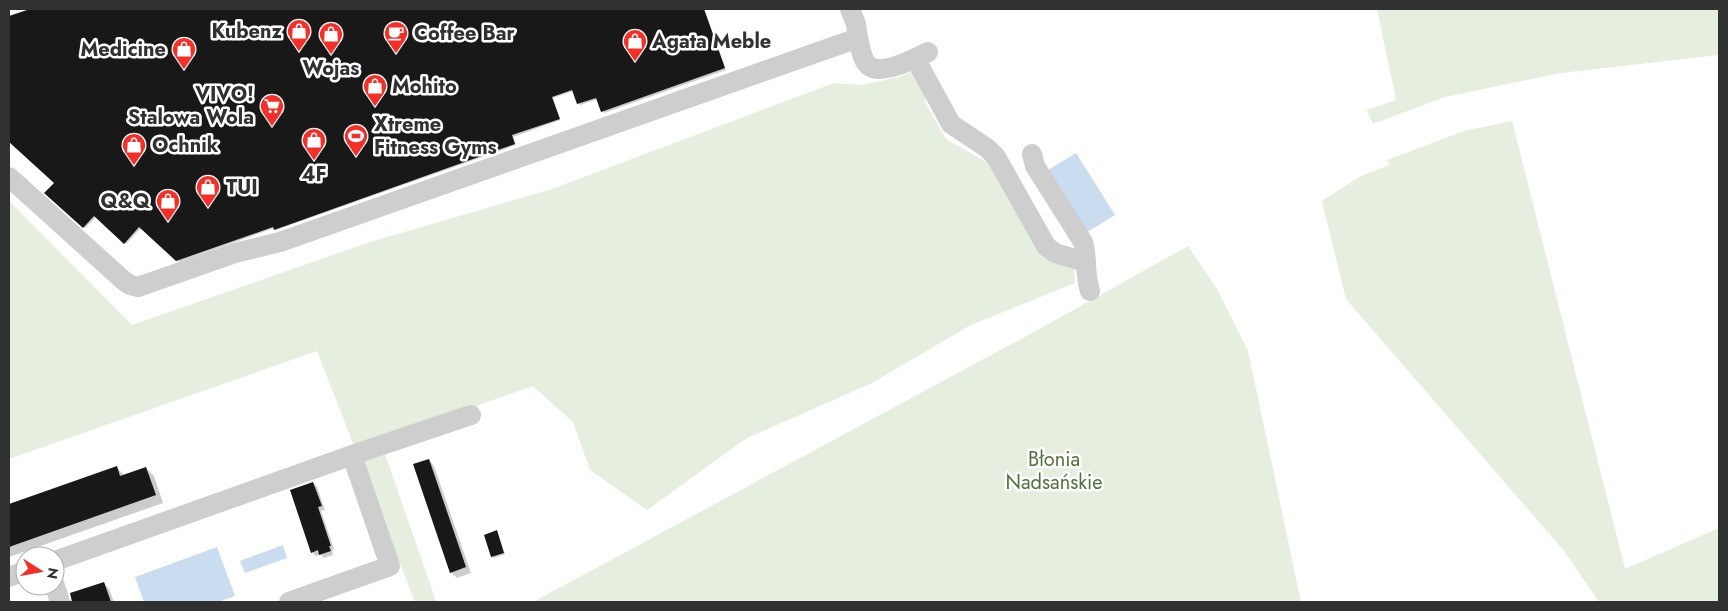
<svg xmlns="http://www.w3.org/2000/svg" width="1728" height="611" font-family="Jost,sans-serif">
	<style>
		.green { fill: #e6efdf }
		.water { fill: #caddf0 }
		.shadow { fill: #0003 }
		.building { fill: #181818 }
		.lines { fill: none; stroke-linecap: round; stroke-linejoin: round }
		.minor { stroke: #cecece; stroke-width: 20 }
		.labels { text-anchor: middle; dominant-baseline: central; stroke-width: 5; stroke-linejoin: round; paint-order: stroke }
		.poi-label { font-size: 20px; font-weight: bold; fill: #313131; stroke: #fff; text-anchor: start }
		.park-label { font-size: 20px; fill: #4e723a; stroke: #fff }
	</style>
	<rect width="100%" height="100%" fill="#fff"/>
	<path class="green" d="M 1377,9 L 1719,9 L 1719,55 L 1561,73 L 1445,97 L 1373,124 L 1367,110 L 1396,100 Z
		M 929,65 L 925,102 L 946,139 L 988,163 L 1074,266 L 1075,283 L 969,326 L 872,383 L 747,438 L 647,510 L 590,470 L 573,422 L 533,386 L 380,440 L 436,601 L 435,602 L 415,602 L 317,351 L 9,459 L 9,201 L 132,325 L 370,242 L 552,189 L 834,83 L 862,85 L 899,77 Z
		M 1512,121 L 1625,569 L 1719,528 L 1719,602 L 1599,602 L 1565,552 L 1346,299 L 1322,201 L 1361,176 L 1389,165 L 1387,160 L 1464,131 Z
		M 1188,246 L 1217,289 L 1248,351 L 1301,602 L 533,602 L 1034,332 Z"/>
	<path class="water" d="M 1076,153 L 1115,215 L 1087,232 L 1048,170 Z
		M 283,545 L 287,558 L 245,573 L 240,561 Z
		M 217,547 L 235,596 L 218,602 L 144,602 L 135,577 Z"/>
	<path class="shadow" d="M 33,9 L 45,9 L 48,15 L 57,9 L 704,9 L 726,70 L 604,113 L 598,99 L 580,105 L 573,91 L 553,98 L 560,120 L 513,137 L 516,145 L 276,230 L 274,228 L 179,262 L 141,228 L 126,244 L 96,217 L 85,228 L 46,193 L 56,183 L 10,142 L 9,143 L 9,17 Z
		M 429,460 L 434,466 L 471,573 L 457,578 L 451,572 Z
		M 117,468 L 125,476 L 146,468 L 154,476 L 163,503 L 9,557 L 9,506 Z
		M 313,483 L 317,487 L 325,510 L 321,511 L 334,549 L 332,550 L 333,555 L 324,558 L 320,554 L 316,556 L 312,552 Z
		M 497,532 L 505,554 L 494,558 L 492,557 Z
		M 104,583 L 109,589 L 114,602 L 72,602 L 73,599 Z"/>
	<path class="building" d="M 30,9 L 704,9 L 725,68 L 601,112 L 596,98 L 577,104 L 572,90 L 552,97 L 560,119 L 512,135 L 515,144 L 274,230 L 273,227 L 176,261 L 139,227 L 124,244 L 94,216 L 83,228 L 44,193 L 54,183 L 9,142 L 9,16 Z
		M 429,459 L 466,567 L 450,573 L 413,464 Z
		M 117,466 L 120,476 L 146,467 L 156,495 L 9,547 L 9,504 Z
		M 313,482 L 322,506 L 318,507 L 331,546 L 329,546 L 331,551 L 319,555 L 318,550 L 311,553 L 290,490 Z
		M 497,530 L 504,553 L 491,557 L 484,535 Z
		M 104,582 L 111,602 L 72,602 L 70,593 Z"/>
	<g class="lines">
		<path class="minor" d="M 858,38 C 860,46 862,61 869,66 C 882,76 916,58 928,52
			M 915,58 L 951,124 L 987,148 L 996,157 L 1046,246 L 1055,253 L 1085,262
			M 1032,154 L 1035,166 L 1083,242 C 1088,258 1084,273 1090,291
			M 9,177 L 123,280 L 130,285 L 138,287 L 235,253 L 280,242 L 858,38 L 856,24 L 850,9
			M 55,561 L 358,453 L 471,415
			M 9,577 L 25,571
			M 55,586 L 60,602
			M 289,602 L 390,566 L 352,455"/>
	</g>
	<defs>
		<g id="shop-pin" transform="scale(1.25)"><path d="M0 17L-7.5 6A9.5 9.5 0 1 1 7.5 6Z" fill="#f42f27" stroke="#fff"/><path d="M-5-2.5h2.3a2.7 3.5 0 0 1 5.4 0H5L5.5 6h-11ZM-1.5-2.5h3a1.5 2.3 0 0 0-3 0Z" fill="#fff"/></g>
		<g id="cafe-pin" transform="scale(1.25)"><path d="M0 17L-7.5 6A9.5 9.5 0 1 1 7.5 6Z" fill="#f42f27" stroke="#fff"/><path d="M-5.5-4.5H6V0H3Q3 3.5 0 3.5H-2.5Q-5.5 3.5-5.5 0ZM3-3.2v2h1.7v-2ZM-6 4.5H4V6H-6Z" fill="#fff"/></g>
		<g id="supermarket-pin" transform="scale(1.25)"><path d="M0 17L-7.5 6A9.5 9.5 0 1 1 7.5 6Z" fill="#f42f27" stroke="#fff"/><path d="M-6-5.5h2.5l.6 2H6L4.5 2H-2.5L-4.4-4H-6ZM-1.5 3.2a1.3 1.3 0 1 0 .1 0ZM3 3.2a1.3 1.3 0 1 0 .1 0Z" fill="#fff"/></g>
		<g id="stadium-pin" transform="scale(1.25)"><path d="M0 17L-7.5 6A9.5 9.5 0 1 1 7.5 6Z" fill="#f42f27" stroke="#fff"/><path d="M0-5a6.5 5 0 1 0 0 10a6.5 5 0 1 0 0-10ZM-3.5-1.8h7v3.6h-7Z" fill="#fff"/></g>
	</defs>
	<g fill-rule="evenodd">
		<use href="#shop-pin" x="299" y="31"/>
		<use href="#cafe-pin" x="396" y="33"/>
		<use href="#shop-pin" x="331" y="34"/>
		<use href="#shop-pin" x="635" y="41"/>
		<use href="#shop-pin" x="184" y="49"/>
		<use href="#shop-pin" x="375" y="86"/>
		<use href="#supermarket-pin" x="272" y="106"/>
		<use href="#stadium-pin" x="356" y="136"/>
		<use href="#shop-pin" x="314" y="140"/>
		<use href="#shop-pin" x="134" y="145"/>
		<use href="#shop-pin" x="208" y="187"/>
		<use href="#shop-pin" x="168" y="201"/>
	</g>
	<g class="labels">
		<g class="poi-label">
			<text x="282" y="31" text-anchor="end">Kubenz</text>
			<text x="414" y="33">Coffee Bar</text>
			<text x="652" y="41">Agata Meble</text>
			<text x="166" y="49" text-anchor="end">Medicine</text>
			<text x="331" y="68" text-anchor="middle">Wojas</text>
			<text x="392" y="86">Mohito</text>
			<text x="254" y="94" text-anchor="end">VIVO!<tspan x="254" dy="23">Stalowa Wola</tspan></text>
			<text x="374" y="124">Xtreme<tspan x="374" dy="23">Fitness Gyms</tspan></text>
			<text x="152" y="145">Ochnik</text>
			<text x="314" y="174" text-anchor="middle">4F</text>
			<text x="226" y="187">TUI</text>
			<text x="150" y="201" text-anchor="end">Q&amp;Q</text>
		</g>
		<g class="park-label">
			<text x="1054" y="459">Błonia<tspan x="1054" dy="23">Nadsańskie</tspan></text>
		</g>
	</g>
	<rect width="1728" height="611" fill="none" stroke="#313131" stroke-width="20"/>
	<g transform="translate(40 571) rotate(101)"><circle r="24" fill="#ffffff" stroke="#adadad"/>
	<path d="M0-4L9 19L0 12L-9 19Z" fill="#f42f27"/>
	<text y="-8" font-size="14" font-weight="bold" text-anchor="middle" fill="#313131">N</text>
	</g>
</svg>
